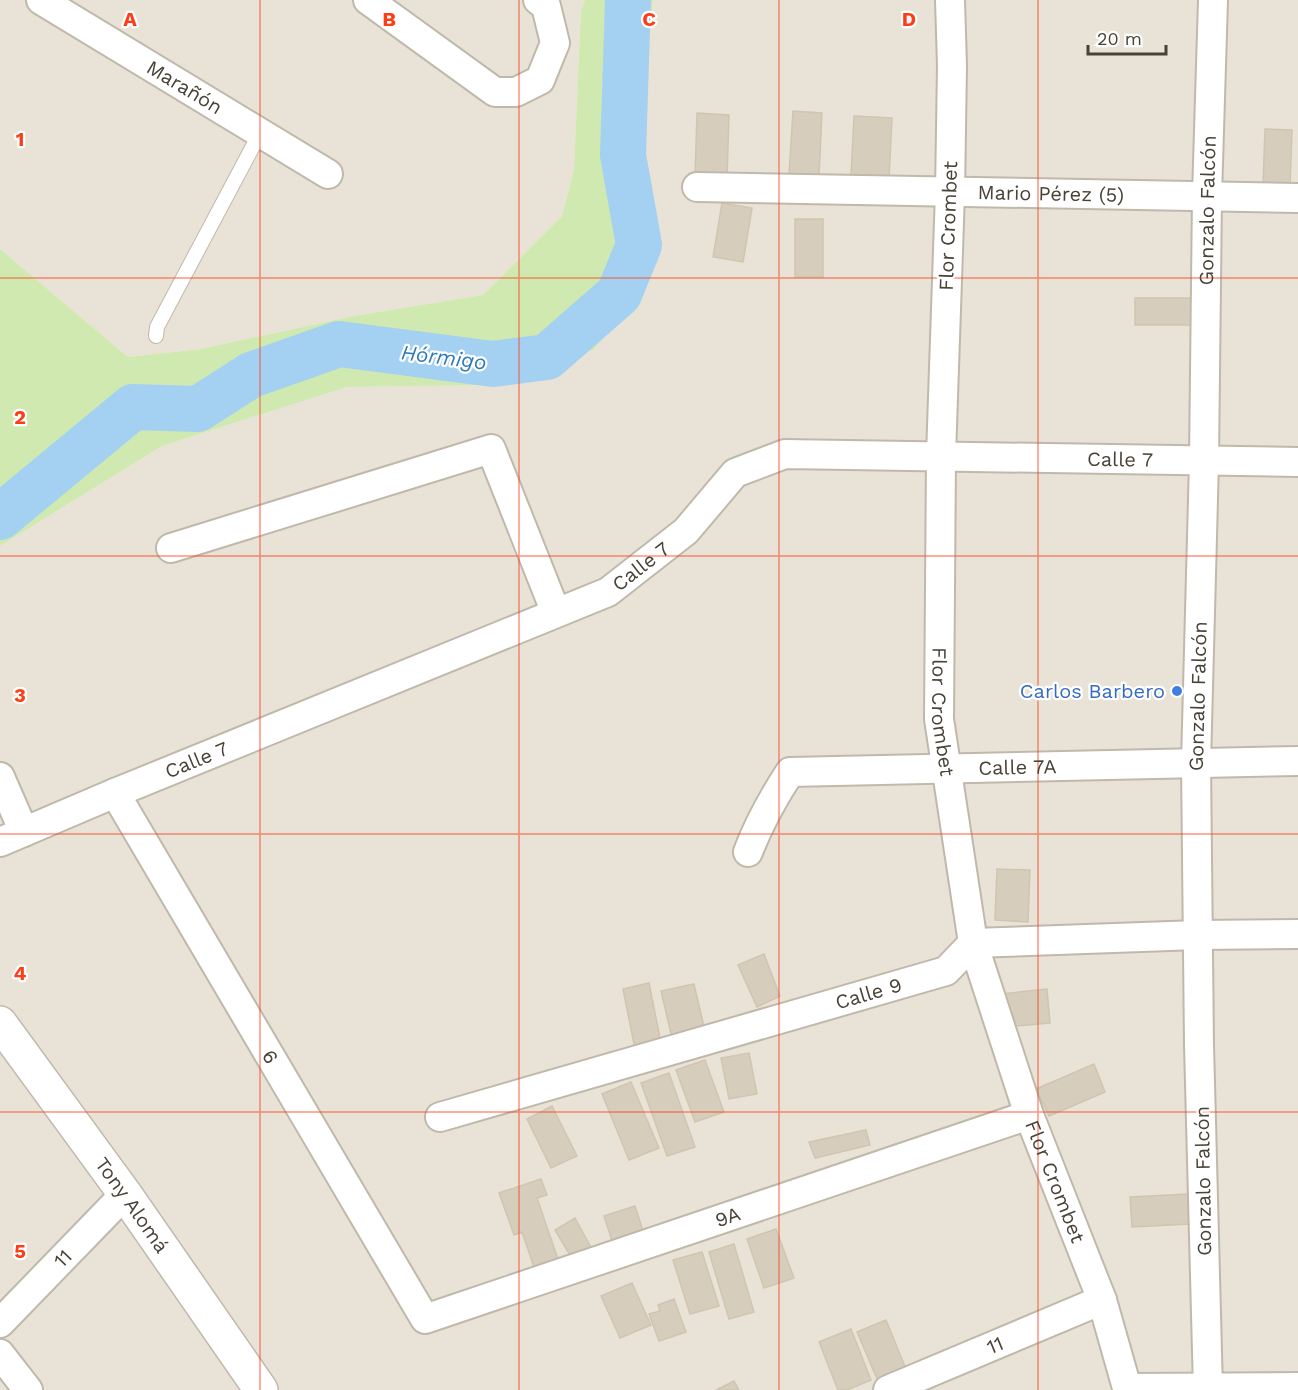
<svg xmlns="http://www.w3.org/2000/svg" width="1298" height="1390" font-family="'Work Sans',sans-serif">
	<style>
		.residential { fill: #e8e3d6 }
		.green { fill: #cfe9b0 }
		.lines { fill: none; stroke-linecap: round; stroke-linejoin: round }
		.river { stroke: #a4d1f2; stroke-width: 46 }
		.building { fill: #d6cdbd; stroke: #d1c5b0; stroke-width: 1.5 }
		.service-casing { stroke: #c0b9ab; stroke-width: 16 }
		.minor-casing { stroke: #c0b9ab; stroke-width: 32 }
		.tertiary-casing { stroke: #c0b9ab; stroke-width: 36 }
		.service { stroke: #fff; stroke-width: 14 }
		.minor { stroke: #fff; stroke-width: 28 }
		.tertiary { stroke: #fff; stroke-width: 33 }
		.grid { fill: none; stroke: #fe3c16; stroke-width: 1.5; stroke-opacity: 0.55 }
		.shop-dot { fill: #3f7fe0; stroke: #fff; stroke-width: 2 }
		.labels { text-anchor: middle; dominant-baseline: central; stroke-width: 4.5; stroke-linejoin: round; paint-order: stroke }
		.street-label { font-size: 20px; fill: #484237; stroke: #fff }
		.shop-label { font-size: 20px; fill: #366cbe; stroke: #fff; text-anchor: end }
		.water-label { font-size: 21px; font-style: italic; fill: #2d7ab7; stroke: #fff }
		.grid-label { font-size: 20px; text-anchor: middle; font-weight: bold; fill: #fe3c16; stroke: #fff; stroke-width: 4.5; stroke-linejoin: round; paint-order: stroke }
	</style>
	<rect width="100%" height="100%" fill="#f4f1e8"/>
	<path class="residential" d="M 0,0 L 585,0 L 581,10 L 574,169 L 562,216 L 483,295 L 354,316 L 200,349 L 128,357 L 0,249 Z
		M 653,0 L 1298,0 L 1298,1390 L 0,1390 L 0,546 L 162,446 L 347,387 L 495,385 L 649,243 L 641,126 Z"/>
	<path class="green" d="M 585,0 L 653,0 L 641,126 L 649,243 L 647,285 L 593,350 L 495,385 L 347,387 L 162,446 L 0,546 L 0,249 L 128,357 L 200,349 L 354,316 L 483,295 L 562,216 L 574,169 L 581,10 Z"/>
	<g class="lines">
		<path class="river" d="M 0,517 L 133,407 L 198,409 L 251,375 L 339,344 L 493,364 L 547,357 L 619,294 L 639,245 L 623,155 L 628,0"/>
	</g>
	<path class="building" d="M 793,111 L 822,113 L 819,176 L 789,174 Z
		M 697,113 L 729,115 L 727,178 L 695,176 Z
		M 854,116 L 892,118 L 889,179 L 851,176 Z
		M 1265,129 L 1292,130 L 1290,187 L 1263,185 Z
		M 722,203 L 752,208 L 743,262 L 713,257 Z
		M 795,219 L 823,219 L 823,277 L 795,277 Z
		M 1135,298 L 1197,298 L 1198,325 L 1135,325 Z
		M 997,869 L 1030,870 L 1028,922 L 995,920 Z
		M 764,954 L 780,996 L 757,1007 L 738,965 Z
		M 649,983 L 661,1043 L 635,1049 L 623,989 Z
		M 694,984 L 705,1031 L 672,1038 L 661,991 Z
		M 1047,989 L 1050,1023 L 1005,1027 L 1001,994 Z
		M 749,1053 L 757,1094 L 729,1099 L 721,1058 Z
		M 705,1060 L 724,1112 L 695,1122 L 676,1070 Z
		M 1094,1064 L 1105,1092 L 1049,1116 L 1036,1089 Z
		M 669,1073 L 695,1147 L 667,1156 L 641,1083 Z
		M 631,1082 L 659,1148 L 629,1160 L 602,1094 Z
		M 552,1106 L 577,1156 L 551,1168 L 527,1119 Z
		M 866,1130 L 870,1145 L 815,1158 L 809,1142 Z
		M 541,1179 L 547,1195 L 537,1198 L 560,1265 L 536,1273 L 522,1232 L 514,1235 L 499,1193 Z
		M 1188,1194 L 1190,1224 L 1132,1227 L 1130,1197 Z
		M 635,1206 L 646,1240 L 615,1250 L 604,1216 Z
		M 575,1218 L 593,1251 L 574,1262 L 555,1230 Z
		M 776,1229 L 794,1278 L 764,1288 L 747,1239 Z
		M 734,1244 L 754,1312 L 729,1319 L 709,1252 Z
		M 702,1252 L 719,1306 L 690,1314 L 673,1260 Z
		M 632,1283 L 651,1325 L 620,1338 L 601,1296 Z
		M 674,1299 L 686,1332 L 659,1341 L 649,1314 L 660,1311 L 658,1305 Z
		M 886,1320 L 906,1369 L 878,1381 L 857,1332 Z
		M 851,1329 L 871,1380 L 847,1390 L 838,1390 L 819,1342 Z
		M 734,1381 L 739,1390 L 716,1390 Z"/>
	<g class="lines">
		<g class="service-casing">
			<path id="service" d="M 156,336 L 157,327 L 260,133"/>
		</g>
		<g class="minor-casing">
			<g id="minor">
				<path id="s1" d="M 41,0 L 328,174"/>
				<path d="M 368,0 L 495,92 L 516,92 L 540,80 L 555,43 L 546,6 L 538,0"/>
				<path id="s2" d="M 950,0 L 952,66 L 950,192 L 941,456 L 939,719 L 973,943 L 1029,1115 L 1102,1300 L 1127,1388 L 1298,1387"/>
				<path id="s3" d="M 697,187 L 1298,198"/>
				<path d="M 171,548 L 491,449 L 556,613"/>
				<path d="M 0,777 L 24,832"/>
				<path id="s4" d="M 115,793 L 425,1319 L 1029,1115"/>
				<path id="s5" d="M 0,842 L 115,793 L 608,592 L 686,531 L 735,473 L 785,454 L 1298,462"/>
				<path id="s6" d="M 748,852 C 759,823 773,798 790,772 L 1298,761"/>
				<path id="s7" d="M 440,1117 L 946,971 L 973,943 L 1198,935 L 1298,934"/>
				<path id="s8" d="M 0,1323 L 125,1194"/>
				<path d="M 0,1354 L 28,1390"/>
				<path id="s9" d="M 888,1390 L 1102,1300"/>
				<path id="s10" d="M 1208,1390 L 1199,1045 L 1196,763 L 1204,461 L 1207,196 L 1213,0"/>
			</g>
		</g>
		<g class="tertiary-casing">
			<g id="tertiary">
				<path id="s11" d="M 0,1023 L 125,1194 L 261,1390"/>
			</g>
		</g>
		<use href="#service" class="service"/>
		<use href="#minor" class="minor"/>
		<use href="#tertiary" class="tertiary"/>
	</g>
	<path class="grid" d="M 260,0 L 260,1390M 519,0 L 519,1390M 779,0 L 779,1390M 1038,0 L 1038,1390M 0,278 L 1298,278M 0,556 L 1298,556M 0,834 L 1298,834M 0,1112 L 1298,1112"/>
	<circle class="shop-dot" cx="1177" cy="691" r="6"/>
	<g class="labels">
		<g class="street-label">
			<text stroke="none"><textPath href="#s1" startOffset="168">Marañón</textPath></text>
			<text stroke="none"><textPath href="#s3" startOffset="354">Mario Pérez (5)</textPath></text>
			<text stroke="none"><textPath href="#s10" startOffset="1180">Gonzalo Falcón</textPath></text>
			<text transform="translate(948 226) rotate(-88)">Flor Crombet</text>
			<text stroke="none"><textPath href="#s5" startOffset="1221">Calle 7</textPath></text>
			<text stroke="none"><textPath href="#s5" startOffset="699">Calle 7</textPath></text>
			<text stroke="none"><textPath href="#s10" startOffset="694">Gonzalo Falcón</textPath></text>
			<text stroke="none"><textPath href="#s2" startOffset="712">Flor Crombet</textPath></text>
			<text stroke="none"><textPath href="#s5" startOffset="213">Calle 7</textPath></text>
			<text stroke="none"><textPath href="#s6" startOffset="318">Calle 7A</textPath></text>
			<text stroke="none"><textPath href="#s7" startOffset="446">Calle 9</textPath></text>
			<text stroke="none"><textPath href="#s4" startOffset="306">6</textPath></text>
			<text stroke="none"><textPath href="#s2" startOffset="1198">Flor Crombet</textPath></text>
			<text transform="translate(1203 1181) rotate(-91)">Gonzalo Falcón</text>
			<text stroke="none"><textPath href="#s11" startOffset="225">Tony Alomá</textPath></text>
			<text stroke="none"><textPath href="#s4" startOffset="930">9A</textPath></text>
			<text stroke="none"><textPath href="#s8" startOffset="90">11</textPath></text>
			<text stroke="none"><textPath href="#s9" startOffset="116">11</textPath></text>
		</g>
		<g class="shop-label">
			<text x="1165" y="691">Carlos Barbero</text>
		</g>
		<g class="water-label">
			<text transform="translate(444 357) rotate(7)">Hórmigo</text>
		</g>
	</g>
	<g class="grid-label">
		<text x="130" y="26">A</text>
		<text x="389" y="26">B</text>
		<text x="649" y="26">C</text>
		<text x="909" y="26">D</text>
		<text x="20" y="146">1</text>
		<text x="20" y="424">2</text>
		<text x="20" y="702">3</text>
		<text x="20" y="980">4</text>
		<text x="20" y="1258">5</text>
	</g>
	<path d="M1088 45v9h78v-9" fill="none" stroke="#484237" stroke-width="3"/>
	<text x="1097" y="45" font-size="18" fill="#484237" stroke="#ffffff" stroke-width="4.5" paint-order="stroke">20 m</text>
</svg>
